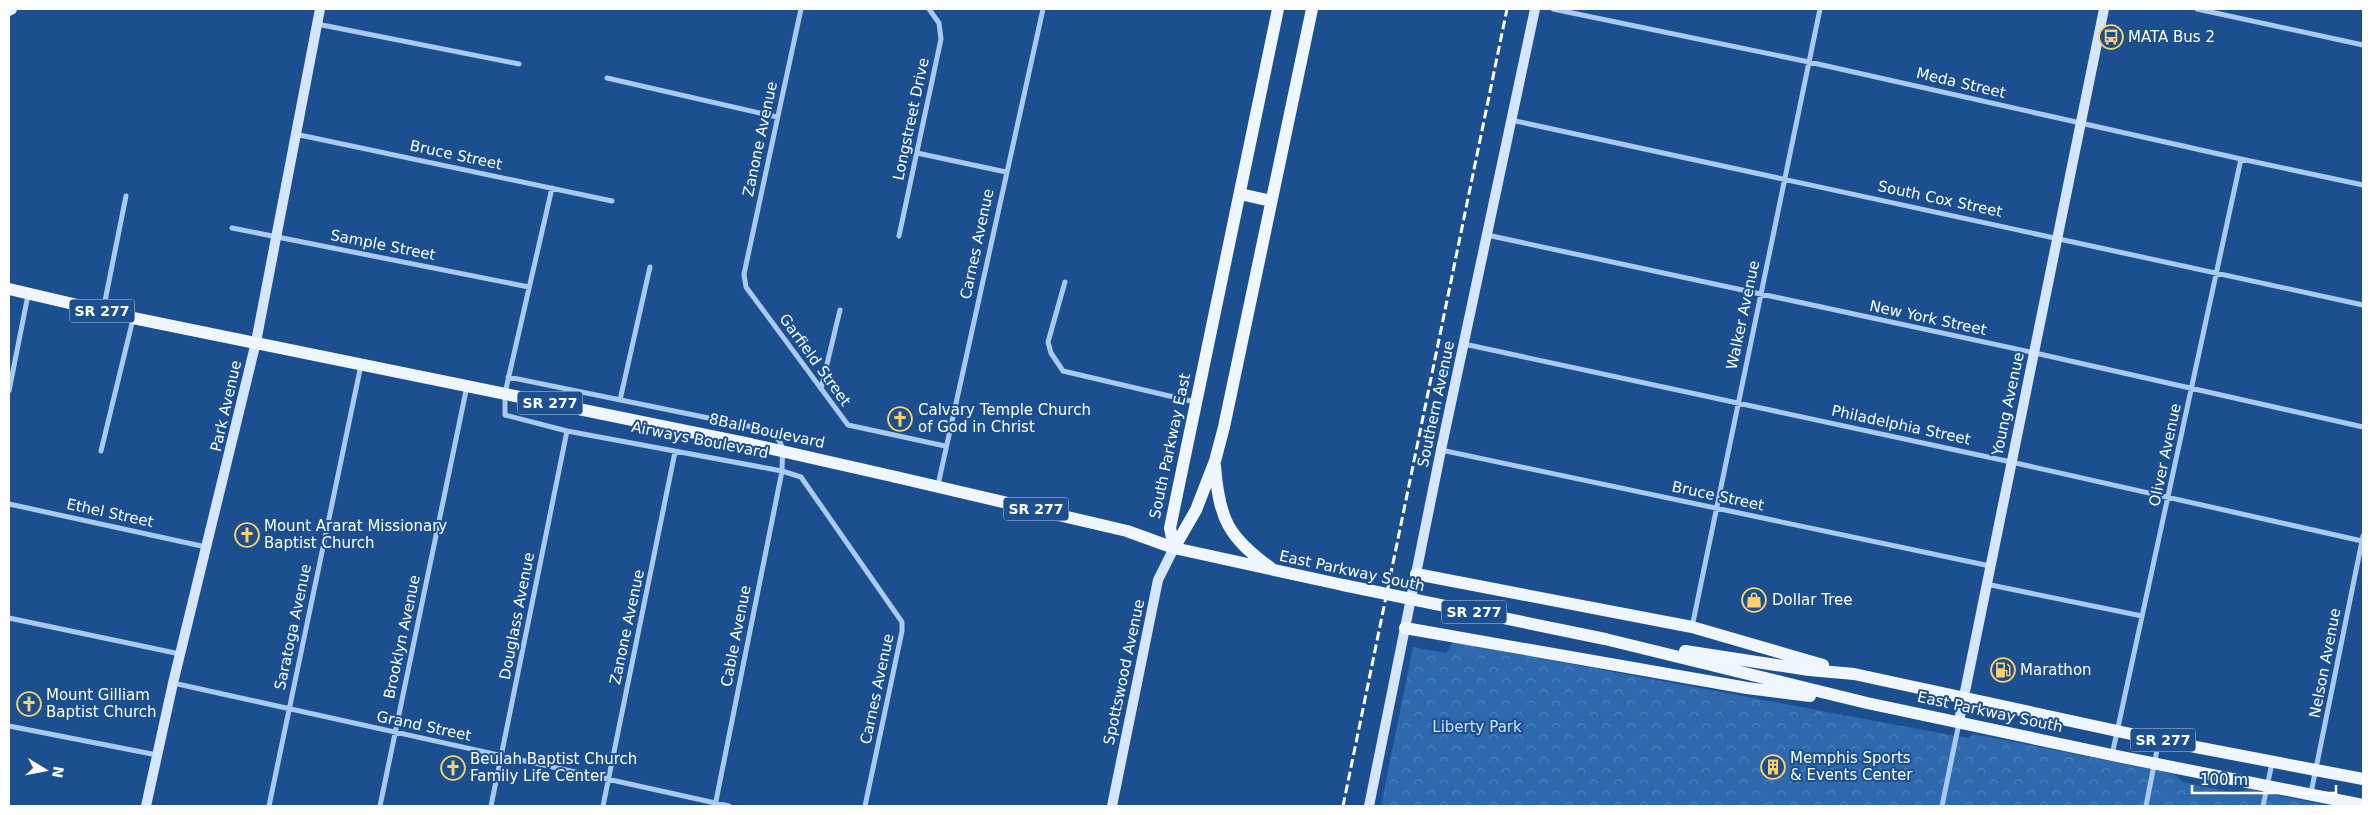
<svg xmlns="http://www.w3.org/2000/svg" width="2372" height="815" font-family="'DejaVu Sans',sans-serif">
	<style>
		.park { fill: url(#park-crowns) }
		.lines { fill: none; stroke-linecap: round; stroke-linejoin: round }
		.street { stroke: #a9c9ee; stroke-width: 5 }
		.secondary { stroke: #d6e6fa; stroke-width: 10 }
		.primary { stroke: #f0f6ff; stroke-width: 12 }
		.rail { stroke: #fff; stroke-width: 3; stroke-dasharray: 9 4; stroke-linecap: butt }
		.primary-bridge { stroke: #f0f6ff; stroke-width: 12 }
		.labels { text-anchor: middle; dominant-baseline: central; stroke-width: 4; stroke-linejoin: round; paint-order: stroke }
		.shield { fill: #1b4f8f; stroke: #bbcadd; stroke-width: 1 }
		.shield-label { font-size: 14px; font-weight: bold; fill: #fff }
		.poi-label { font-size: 15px; fill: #fff; stroke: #1b4f8f; text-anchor: start }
		.street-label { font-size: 15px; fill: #fff; stroke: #1b4f8f }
		.park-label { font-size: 15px; fill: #cfe3fa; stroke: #1b4f8f }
	</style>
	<defs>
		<pattern id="park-crowns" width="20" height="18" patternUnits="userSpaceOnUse" patternTransform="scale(1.25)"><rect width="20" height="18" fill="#2e69ad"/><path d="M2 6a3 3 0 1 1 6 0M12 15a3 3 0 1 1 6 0" fill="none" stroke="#4d80b9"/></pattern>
	</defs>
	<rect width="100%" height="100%" fill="#1b4f8f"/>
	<path class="park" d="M 1453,642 L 1956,736 L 1968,738 L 1974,734 L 2174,774 L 2183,782 L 2234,793 L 2247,789 L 2330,806 L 1381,806 L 1413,647 L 1446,653 Z"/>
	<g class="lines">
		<path class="street" d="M 801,9 L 744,274 L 746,287 L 848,425 L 945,446
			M 1553,9 L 1809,62 L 2241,159 L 2363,185
			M 2197,9 L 2363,45
			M 317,24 L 519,64
			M 607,78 L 777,117
			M 1511,120 L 2363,305
			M 295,134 L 612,201
			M 917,153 L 1006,172
			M 552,188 L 505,393 L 505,415 L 567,431 L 782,471 L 801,477 L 902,622 L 902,631 L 865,806
			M 232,228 L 529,287
			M 1487,235 L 2035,353 L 2363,427
			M 899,236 L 941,39 L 939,23 L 929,9
			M 1065,282 L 1048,342 L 1051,353 L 1063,371 L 1195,402
			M 103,311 L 126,196
			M 1464,344 L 2011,462 L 2362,541
			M 508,377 L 767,430 C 787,443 782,450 782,471 L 715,806
			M 821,389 L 840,310
			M 9,391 L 28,295
			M 620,400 L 650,267
			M 1441,450 L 1990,566
			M 101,451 L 133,319
			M 938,485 L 1043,9
			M 9,504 L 206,547
			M 1986,584 L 2142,616
			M 9,618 L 180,654
			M 1692,627 L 1820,9
			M 173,683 L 729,806
			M 9,726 L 157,755
			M 2112,755 L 2241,159
			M 2311,793 L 2363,536
			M 269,806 L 361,365
			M 380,806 L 467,386
			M 491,806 L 567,431
			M 603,806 L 675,452
			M 1942,806 L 1959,723
			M 2146,806 L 2159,740
			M 2263,806 L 2272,763"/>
		<path class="secondary" d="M 1959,721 L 2104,9
			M 146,806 L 173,683 L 256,342 L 320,9
			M 1112,806 L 1158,580 L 1174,548
			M 1369,806 L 1441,450 L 1535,9"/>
		<path class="primary" d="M 9,10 L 11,9
			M 1240,194 L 1271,201
			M 9,289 L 133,318 L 750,444
			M 1215,466 C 1219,519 1228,537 1271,568
			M 896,477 L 1127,531 L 1174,548 L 1343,585
			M 1174,548 L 1196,510 L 1215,461 L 1224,427 L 1312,9
			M 1174,548 L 1170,528 L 1278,9
			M 1416,574 L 1692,627 L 1823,665
			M 1405,628 L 1747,688 L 1810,696
			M 1605,639 L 1867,703 L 2112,755 L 2363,805
			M 1685,651 L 1809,670 L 1854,674 L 2159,740 L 2363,779"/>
		<path class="rail" d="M 1343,806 L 1507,9"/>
		<path class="primary-bridge" d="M 750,444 L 896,477
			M 1343,585 L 1605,639"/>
	</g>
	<defs>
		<g id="bus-ring" transform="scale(1.25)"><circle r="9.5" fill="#1b4f8f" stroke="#ffd166" stroke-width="1.5"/><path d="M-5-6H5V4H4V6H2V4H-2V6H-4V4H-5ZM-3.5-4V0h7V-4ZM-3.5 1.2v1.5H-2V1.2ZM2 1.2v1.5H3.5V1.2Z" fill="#ffd166"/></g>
		<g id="church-ring" transform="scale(1.25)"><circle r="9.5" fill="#1b4f8f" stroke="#ffd166" stroke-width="1.5"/><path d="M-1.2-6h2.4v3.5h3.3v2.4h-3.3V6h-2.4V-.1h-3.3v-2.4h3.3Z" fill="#ffd166"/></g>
		<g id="shop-ring" transform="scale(1.25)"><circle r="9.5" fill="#1b4f8f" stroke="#ffd166" stroke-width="1.5"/><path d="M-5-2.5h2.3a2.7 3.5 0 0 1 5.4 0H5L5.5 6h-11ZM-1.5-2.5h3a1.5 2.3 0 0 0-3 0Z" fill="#ffd166"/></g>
		<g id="fuel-ring" transform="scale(1.25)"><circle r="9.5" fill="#1b4f8f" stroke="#ffd166" stroke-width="1.5"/><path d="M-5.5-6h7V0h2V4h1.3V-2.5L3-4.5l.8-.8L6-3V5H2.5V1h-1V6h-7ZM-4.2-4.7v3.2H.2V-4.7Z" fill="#ffd166"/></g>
		<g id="building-ring" transform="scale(1.25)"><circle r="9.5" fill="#1b4f8f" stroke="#ffd166" stroke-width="1.5"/><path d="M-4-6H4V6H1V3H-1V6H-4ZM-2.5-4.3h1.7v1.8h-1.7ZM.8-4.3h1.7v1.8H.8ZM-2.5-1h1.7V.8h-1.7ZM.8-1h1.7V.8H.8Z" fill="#ffd166"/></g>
	</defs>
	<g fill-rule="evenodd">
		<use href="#bus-ring" x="2111" y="37"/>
		<use href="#church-ring" x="900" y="419"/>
		<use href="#church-ring" x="247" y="535"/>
		<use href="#shop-ring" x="1754" y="600"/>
		<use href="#fuel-ring" x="2003" y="670"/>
		<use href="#church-ring" x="29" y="704"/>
		<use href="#building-ring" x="1773" y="767"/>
		<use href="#church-ring" x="453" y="768"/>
	</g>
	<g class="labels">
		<g class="shield">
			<rect x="69.5" y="299.5" width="65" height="23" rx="4"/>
			<rect x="517.5" y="391.5" width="65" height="23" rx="4"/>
			<rect x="1003.5" y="497.5" width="65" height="23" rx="4"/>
			<rect x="1441.5" y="600.5" width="65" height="23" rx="4"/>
			<rect x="2130.5" y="728.5" width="65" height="23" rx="4"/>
		</g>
		<g class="shield-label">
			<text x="102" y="311">SR 277</text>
			<text x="550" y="403">SR 277</text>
			<text x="1036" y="509">SR 277</text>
			<text x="1474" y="612">SR 277</text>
			<text x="2163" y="740">SR 277</text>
		</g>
		<g class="poi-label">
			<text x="2128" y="37">MATA Bus 2</text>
			<text x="918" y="410">Calvary Temple Church<tspan x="918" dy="17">of God in Christ</tspan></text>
			<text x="264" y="526">Mount Ararat Missionary<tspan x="264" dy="17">Baptist Church</tspan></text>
			<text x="1772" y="600">Dollar Tree</text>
			<text x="2020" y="670">Marathon</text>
			<text x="46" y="695">Mount Gilliam<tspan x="46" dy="17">Baptist Church</tspan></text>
			<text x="1790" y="758">Memphis Sports<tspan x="1790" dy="17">&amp; Events Center</tspan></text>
			<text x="470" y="759">Beulah Baptist Church<tspan x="470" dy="17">Family Life Center</tspan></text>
		</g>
		<g class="street-label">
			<text transform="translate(1961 83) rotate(13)">Meda Street</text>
			<text transform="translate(911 119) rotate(-78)">Longstreet Drive</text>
			<text transform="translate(760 139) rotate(-78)">Zanone Avenue</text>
			<text transform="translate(456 155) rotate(12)">Bruce Street</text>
			<text transform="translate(1940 199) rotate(12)">South Cox Street</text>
			<text transform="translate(977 244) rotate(-78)">Carnes Avenue</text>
			<text transform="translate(383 245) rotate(11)">Sample Street</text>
			<text transform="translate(1743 315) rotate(-78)">Walker Avenue</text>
			<text transform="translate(1928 318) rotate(12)">New York Street</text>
			<text transform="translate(815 360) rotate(54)">Garfield Street</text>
			<text transform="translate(1436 404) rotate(-78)">Southern Avenue</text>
			<text transform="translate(2008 404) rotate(-78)">Young Avenue</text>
			<text transform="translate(226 406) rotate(-77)">Park Avenue</text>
			<text transform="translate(1901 425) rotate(12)">Philadelphia Street</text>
			<text transform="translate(767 431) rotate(12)">8Ball Boulevard</text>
			<text transform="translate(700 440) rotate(11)">Airways Boulevard</text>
			<text transform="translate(1170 446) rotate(-78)">South Parkway East</text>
			<text transform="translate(2165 455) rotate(-78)">Oliver Avenue</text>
			<text transform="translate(1718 496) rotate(12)">Bruce Street</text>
			<text transform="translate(110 513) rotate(12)">Ethel Street</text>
			<text transform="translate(1352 571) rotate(12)">East Parkway South</text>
			<text transform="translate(517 616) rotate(-79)">Douglass Avenue</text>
			<text transform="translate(293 627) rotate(-78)">Saratoga Avenue</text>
			<text transform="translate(627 627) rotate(-78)">Zanone Avenue</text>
			<text transform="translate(736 636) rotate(-79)">Cable Avenue</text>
			<text transform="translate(402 637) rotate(-78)">Brooklyn Avenue</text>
			<text transform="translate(2325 663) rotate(-79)">Nelson Avenue</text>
			<text transform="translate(1124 672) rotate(-78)">Spottswood Avenue</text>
			<text transform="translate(877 689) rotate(-78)">Carnes Avenue</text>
			<text transform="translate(1990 712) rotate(12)">East Parkway South</text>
			<text transform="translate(424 726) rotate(12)">Grand Street</text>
		</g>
		<g class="park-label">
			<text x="1477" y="727">Liberty Park</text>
		</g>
	</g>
	<rect width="2372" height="815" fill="none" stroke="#ffffff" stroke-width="20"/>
	<g transform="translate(45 770) rotate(100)" stroke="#1b4f8f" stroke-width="4" paint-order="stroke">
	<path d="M0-4L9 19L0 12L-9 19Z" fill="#ffffff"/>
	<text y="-8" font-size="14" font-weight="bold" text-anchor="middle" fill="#ffffff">N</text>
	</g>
	<path d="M2192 785v8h144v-8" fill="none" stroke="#ffffff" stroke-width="2.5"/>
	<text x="2200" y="785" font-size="15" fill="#ffffff" stroke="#1b4f8f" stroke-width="4" paint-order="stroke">100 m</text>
</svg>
